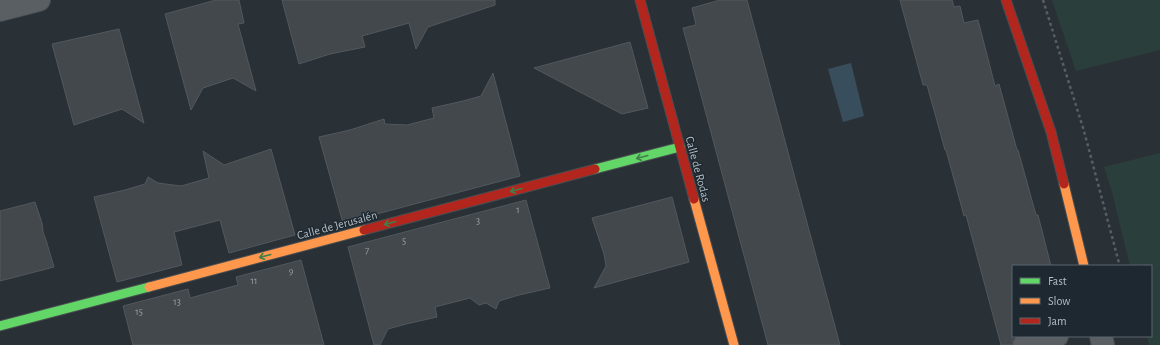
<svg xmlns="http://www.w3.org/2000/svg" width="1160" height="345" font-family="'Alegreya Sans',sans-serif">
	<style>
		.green { fill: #2a3e3c }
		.water { fill: #394e5d }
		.building { fill: #42484c; stroke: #52585d }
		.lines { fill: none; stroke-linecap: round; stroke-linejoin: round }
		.street-casing { stroke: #484d51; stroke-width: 24 }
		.fast-casing { stroke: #484d51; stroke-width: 11 }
		.slow-casing { stroke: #484d51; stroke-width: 11 }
		.jam-casing { stroke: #484d51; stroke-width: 11 }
		.path { stroke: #585e61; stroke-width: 2.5; stroke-dasharray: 3 3; stroke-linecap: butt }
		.street { stroke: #5a5f64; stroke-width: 22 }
		.fast { stroke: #63d668; stroke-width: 9 }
		.slow { stroke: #ff974d; stroke-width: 9 }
		.jam { stroke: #b3261e; stroke-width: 9 }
		.oneway { stroke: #407f4c }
		.labels { text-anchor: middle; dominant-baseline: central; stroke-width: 3; stroke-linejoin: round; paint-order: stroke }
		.number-label { font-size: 10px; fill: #98a0a8 }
		.street-label { font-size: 12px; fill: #b4bec6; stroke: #1e2830 }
	</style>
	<rect width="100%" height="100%" fill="#2a3136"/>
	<path class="green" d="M 1052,0 L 1160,0 L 1160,50 L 1076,71 Z
		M 1160,153 L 1160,345 L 1149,345 L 1147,336 L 1151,336 L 1151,266 L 1130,266 L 1112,192 L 1104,167 Z"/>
	<path class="water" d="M 851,63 L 864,116 L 843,122 L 828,69 Z"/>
	<path class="building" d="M 216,0 L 239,0 L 244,23 L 238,24 L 256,91 L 233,78 L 203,88 L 191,110 L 165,14 Z
		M 282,0 L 495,0 L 495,5 L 428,27 L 416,49 L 409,23 L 362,36 L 365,47 L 330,54 L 299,64 Z
		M 720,0 L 747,0 L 840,345 L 768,345 L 683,28 L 696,25 L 692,8 Z
		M 900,0 L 952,0 L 954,7 L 960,6 L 964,23 L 978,20 L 995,86 L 999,84 L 1017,150 L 1018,150 L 1036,215 L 1038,215 L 1051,266 L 1013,266 L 1013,340 L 1012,345 L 1001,345 L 966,215 L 964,216 L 946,150 L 945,150 L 927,85 L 923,85 Z
		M 119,29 L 144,123 L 122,109 L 74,125 L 52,44 Z
		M 630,42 L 648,108 L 622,114 L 534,68 Z
		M 493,73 L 520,176 L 343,223 L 319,137 L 350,130 L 384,119 L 385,124 L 407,125 L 434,118 L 432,108 L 463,101 L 481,96 Z
		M 271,149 L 295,235 L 229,253 L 220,220 L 174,232 L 182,265 L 117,282 L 94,197 L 125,190 L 145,184 L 148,177 L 158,183 L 181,186 L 209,178 L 203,151 L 224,165 Z
		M 672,197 L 689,262 L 594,288 L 606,266 L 604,254 L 592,218 Z
		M 526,200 L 550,288 L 519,295 L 499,301 L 496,309 L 486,303 L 479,305 L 470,298 L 435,307 L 437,317 L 406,324 L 388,329 L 380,345 L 374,345 L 348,247 Z
		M 35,202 L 42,223 L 43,232 L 46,240 L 54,267 L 0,281 L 0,211 Z
		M 301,260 L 324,345 L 133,345 L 123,306 L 188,289 L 190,298 L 238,285 L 236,277 Z"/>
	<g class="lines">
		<g class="street-casing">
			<path id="street" d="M 0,10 L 39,0
				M 1101,336 L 1103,345
				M 1024,345 L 1057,336"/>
		</g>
		<g class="fast-casing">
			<path id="fast" d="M 595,169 L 680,147
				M 0,326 L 149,287"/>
		</g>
		<g class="slow-casing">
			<path id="slow" d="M 1064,184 L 1084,266
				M 694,199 L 734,345
				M 149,287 L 364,230"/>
		</g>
		<g class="jam-casing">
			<path id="jam" d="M 640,0 L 694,199
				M 1006,0 L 1051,132 L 1064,184
				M 364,230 L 595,169"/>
		</g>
		<path class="path" d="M 1043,0 L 1084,131 L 1119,263"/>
		<use href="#street" class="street"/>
		<use href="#fast" class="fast"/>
		<use href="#slow" class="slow"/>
		<use href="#jam" class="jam"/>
	</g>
	<defs><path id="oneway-shaft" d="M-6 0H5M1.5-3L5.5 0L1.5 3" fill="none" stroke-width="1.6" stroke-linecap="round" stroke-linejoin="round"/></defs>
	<g class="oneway">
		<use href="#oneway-shaft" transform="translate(642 157) rotate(165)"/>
		<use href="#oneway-shaft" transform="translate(516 190) rotate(165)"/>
		<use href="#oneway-shaft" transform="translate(390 223) rotate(165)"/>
		<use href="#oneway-shaft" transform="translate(265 256) rotate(165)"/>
	</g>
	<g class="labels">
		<g class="number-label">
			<text x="518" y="210">1</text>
			<text x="478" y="221">3</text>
			<text x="404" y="241">5</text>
			<text x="367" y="251">7</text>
			<text x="291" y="271">9</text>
			<text x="254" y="281">11</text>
			<text x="177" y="302">13</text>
			<text x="139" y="312">15</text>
		</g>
		<g class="street-label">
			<text transform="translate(698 169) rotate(75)">Calle de Rodas</text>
			<text transform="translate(337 225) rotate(-15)">Calle de Jerusalén</text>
		</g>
	</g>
	<rect x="1012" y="265" width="140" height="72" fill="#1e2830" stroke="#5a646c"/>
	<rect x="1020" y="278" width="20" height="6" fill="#63d668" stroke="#5a646c"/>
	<text x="1048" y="285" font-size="12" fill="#b4bec6">Fast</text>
	<rect x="1020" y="298" width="20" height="6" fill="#ff974d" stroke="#5a646c"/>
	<text x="1048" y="305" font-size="12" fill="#b4bec6">Slow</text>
	<rect x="1020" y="318" width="20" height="6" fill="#b3261e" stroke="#5a646c"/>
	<text x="1048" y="325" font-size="12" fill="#b4bec6">Jam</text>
</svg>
